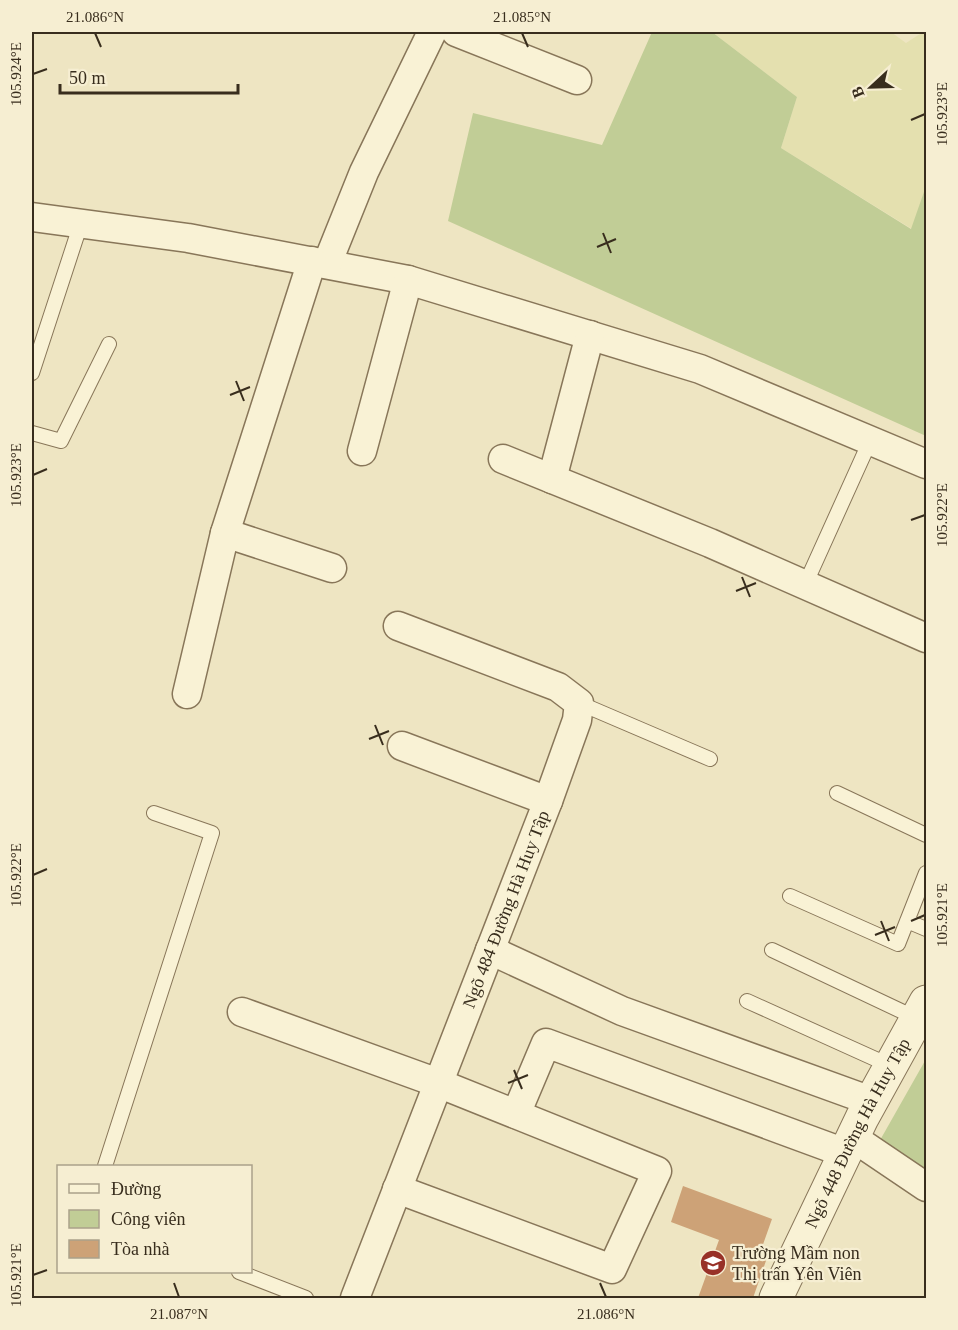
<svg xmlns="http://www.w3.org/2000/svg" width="958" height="1330" font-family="'Times New Roman',serif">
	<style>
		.farmland { fill: #e4e0af }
		.green { fill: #c1cd96 }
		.building { fill: #cda277 }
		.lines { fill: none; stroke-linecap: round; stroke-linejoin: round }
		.service-casing { stroke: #887659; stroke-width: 16 }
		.minor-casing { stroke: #887659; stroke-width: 31 }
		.tertiary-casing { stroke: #887659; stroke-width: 35 }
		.service { stroke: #f9f2d5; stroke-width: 14 }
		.minor { stroke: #f9f2d5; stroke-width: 28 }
		.tertiary { stroke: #f9f2d5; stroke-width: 33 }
		.ticks { fill: none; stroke: #382d1d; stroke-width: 2 }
		.labels { text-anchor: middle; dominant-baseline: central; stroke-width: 4.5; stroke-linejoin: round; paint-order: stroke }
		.street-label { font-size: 18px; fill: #382d1d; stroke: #f6eed2 }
		.poi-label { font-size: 18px; fill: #382d1d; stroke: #f6eed2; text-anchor: start }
		.neatline { fill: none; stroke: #382d1d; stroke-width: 2 }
		.ticks-label { font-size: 15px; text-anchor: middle; fill: #382d1d }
	</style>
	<rect width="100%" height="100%" fill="#eee5c2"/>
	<path class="farmland" d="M 712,32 L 891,32 L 906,43 L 923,32 L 926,32 L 926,186 L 912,229 L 781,148 L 797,97 Z"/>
	<path class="green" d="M 652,32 L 712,32 L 797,97 L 781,148 L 911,229 L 926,186 L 926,436 L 448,221 L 473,113 L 602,145 Z
		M 926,1059 L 926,1170 L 879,1142 Z"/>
	<path class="building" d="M 683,1186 L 772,1219 L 760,1253 L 768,1255 L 753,1298 L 698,1298 L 719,1240 L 671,1222 Z"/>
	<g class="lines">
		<g class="service-casing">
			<path id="service" d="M 32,373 L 81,223
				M 32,433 L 61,441 L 109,344
				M 805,585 L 870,441
				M 579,703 L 710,759
				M 837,793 L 926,835
				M 790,896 L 898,944 L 926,873
				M 907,921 L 926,929
				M 772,950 L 916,1018
				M 747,1001 L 891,1066
				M 105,1166 L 212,833 L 154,813
				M 239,1272 L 306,1298"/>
		</g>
		<g class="minor-casing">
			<g id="minor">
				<path d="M 456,32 L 577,80"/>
				<path d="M 32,217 L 188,238 L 408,280 L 700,369 L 926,464"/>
				<path d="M 327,264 L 364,172 L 432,32"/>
				<path d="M 362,451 L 408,280"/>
				<path d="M 503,459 L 710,543 L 926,638"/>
				<path d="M 552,479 L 590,335"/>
				<path d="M 225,533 L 332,568"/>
				<path d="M 187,694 L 225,533 L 312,261"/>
				<path d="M 402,746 L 548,801"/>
				<path d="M 490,950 L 622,1011 L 871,1101"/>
				<path d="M 242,1012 L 438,1083 L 657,1171 L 612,1269 L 397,1189"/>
				<path d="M 516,1114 L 546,1043 L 845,1153"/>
				<path d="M 852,1137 L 926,1187"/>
				<path id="s1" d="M 355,1298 L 548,801 L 577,720 L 579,703 L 558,687 L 398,626"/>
			</g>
		</g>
		<g class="tertiary-casing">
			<g id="tertiary">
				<path id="s2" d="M 776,1298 L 862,1118 L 926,1002"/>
			</g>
		</g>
		<use href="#service" class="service"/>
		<use href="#minor" class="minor"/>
		<use href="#tertiary" class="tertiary"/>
	</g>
	<path class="ticks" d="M 95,33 L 101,47M 522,33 L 528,47M 33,74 L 47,69M 911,120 L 925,114M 603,233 L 611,253M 597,247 L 616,239M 236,381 L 244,401M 230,395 L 250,387M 33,475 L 47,469M 911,520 L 925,515M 742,577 L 750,597M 736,591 L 756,583M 375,725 L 383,745M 369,739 L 389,731M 33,875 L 47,869M 881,921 L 889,941M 911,921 L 925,915M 875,935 L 895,927M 514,1070 L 522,1089M 508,1083 L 528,1075M 33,1275 L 47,1270M 174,1283 L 179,1297M 600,1283 L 606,1297"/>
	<defs>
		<g id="school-disc" transform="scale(1.35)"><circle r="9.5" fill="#983128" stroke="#f6eed2"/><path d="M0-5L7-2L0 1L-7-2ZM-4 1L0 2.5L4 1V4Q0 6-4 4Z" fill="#fff"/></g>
	</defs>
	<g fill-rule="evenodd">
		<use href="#school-disc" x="713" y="1263"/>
	</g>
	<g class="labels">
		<g class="street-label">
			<text stroke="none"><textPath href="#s1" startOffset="417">Ngõ 484 Đường Hà Huy Tập</textPath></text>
			<text stroke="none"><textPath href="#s2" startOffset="184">Ngõ 448 Đường Hà Huy Tập</textPath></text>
		</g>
		<g class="poi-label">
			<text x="732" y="1253">Trường Mầm non<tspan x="732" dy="21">Thị trấn Yên Viên</tspan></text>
		</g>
	</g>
	<rect width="958" height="1330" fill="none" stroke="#f6eed2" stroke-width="66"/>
	<rect x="57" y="1165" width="195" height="108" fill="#f6eed2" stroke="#aaa18a" stroke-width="1.5"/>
	<rect x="69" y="1184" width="30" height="9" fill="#f9f2d5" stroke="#aaa18a" stroke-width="1.5"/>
	<text x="111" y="1195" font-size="18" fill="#382d1d">Đường</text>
	<rect x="69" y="1210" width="30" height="18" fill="#c1cd96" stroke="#aaa18a" stroke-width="1.5"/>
	<text x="111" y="1225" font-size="18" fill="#382d1d">Công viên</text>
	<rect x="69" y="1240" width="30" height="18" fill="#cda277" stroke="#aaa18a" stroke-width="1.5"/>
	<text x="111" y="1255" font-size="18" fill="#382d1d">Tòa nhà</text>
	<g transform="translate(871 87) rotate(248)" stroke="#f6eed2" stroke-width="4.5" paint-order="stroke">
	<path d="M0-4.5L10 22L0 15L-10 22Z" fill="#382d1d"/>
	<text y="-9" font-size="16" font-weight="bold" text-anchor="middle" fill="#382d1d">B</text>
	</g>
	<path d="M60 84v9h178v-9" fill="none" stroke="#382d1d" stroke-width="3"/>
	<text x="69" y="84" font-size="18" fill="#382d1d" stroke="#f6eed2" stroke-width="4.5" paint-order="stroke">50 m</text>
	<rect x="33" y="33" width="892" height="1264" class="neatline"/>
	<g class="ticks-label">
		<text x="95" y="22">21.086°N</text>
		<text x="522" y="22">21.085°N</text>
		<text transform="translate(16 74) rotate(-90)" y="5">105.924°E</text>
		<text transform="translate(942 114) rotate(-90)" y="5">105.923°E</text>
		<text transform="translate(16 475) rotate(-90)" y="5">105.923°E</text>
		<text transform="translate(942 515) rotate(-90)" y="5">105.922°E</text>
		<text transform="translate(16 875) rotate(-90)" y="5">105.922°E</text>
		<text transform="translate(942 915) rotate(-90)" y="5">105.921°E</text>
		<text transform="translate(16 1275) rotate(-90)" y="5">105.921°E</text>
		<text x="179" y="1319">21.087°N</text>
		<text x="606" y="1319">21.086°N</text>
	</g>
</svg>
